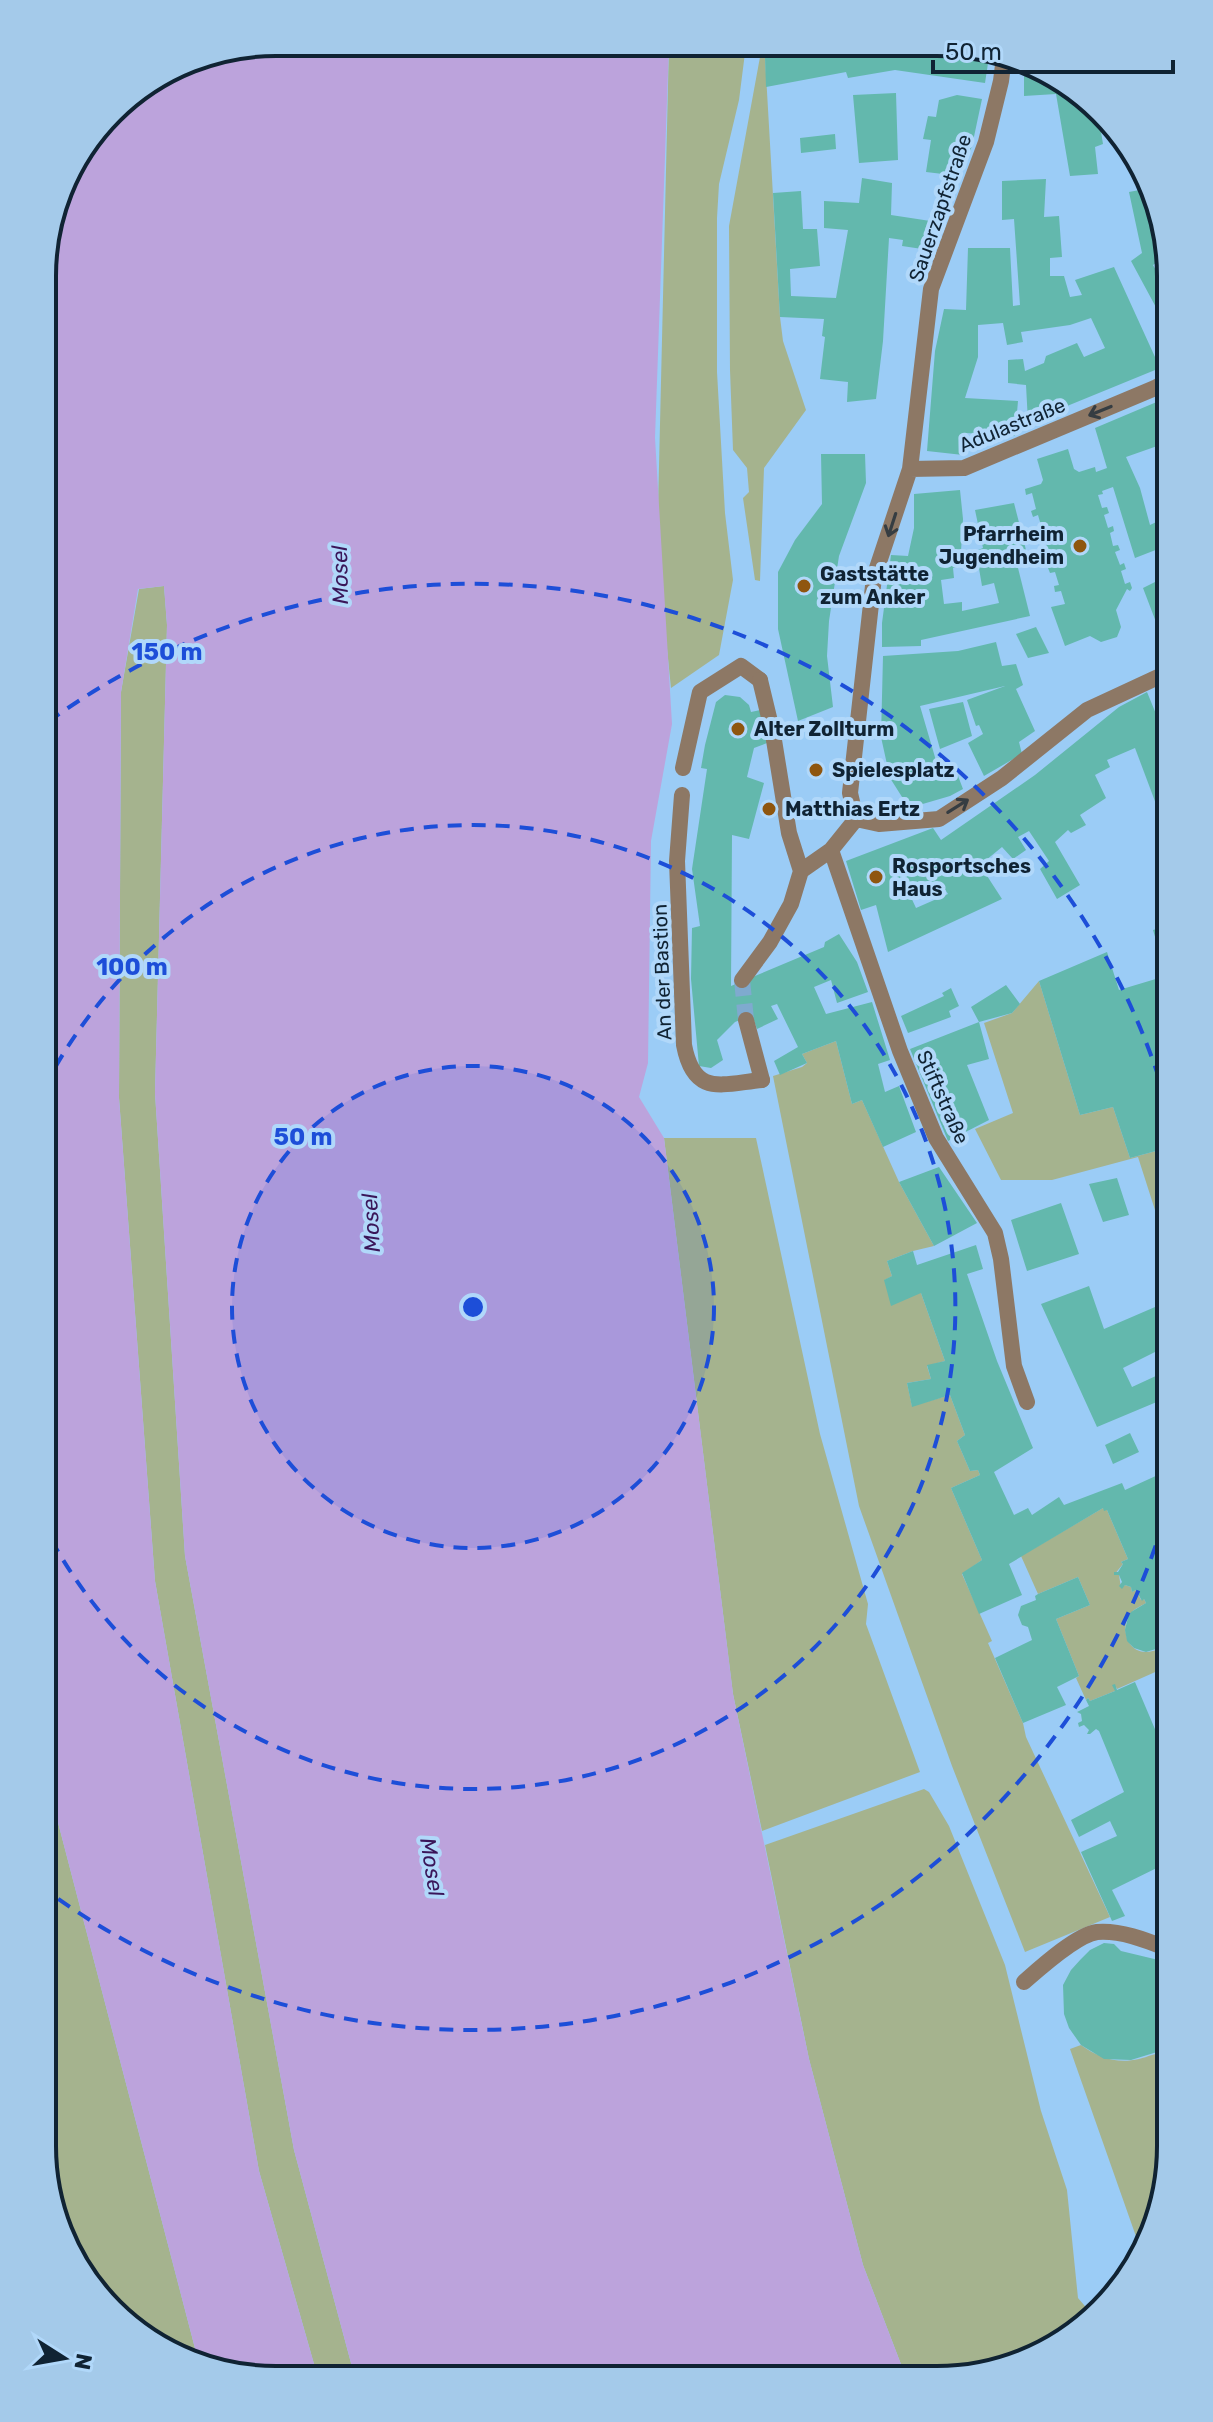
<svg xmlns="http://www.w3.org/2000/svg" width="1213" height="2422" font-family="Rubik,sans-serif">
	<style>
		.green { fill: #a5b38e }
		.water { fill: #bca3dc }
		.building { fill: #63b8ad; fill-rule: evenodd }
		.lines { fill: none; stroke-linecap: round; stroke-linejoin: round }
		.minor-tunnel { stroke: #7faacf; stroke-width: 16; stroke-dasharray: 16 8; stroke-linecap: butt }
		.pedestrian { stroke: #8d7865; stroke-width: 16 }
		.minor { stroke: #8d7865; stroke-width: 16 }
		.oneway { stroke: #363d42 }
		.ring { fill: none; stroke: #1d4ed8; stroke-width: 4; stroke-dasharray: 14 10 }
		.poi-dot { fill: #8f560f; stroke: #b1d8fa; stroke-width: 3 }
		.labels { text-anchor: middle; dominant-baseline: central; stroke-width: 8; stroke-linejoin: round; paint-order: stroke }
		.street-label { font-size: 20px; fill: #102333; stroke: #b1d8fa }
		.poi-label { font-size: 20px; font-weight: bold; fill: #102333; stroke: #b1d8fa; text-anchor: start }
		.water-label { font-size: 22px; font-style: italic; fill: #3a1659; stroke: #b1d8fa }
		.rim { fill: none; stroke: #102333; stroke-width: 4 }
		.centre { fill: #1d4ed8; stroke: #b1d8fa; stroke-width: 4 }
		.ring-label { font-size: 24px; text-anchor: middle; font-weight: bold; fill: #1d4ed8; stroke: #b1d8fa; stroke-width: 8; stroke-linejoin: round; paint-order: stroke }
	</style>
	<rect width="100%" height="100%" fill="#9bccf6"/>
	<path class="green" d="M 669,44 L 746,45 L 739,100 L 719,184 L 717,218 L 717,372 L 725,513 L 733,580 L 719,655 L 671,688 L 657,551 Z
		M 760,57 L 765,57 L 780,317 L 783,341 L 806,410 L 764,468 L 760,581 L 755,580 L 743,498 L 749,492 L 747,468 L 733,450 L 730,370 L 729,226 Z
		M 164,586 L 167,625 L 155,1093 L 185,1556 L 294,2150 L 355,2378 L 318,2378 L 259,2171 L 155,1581 L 119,1098 L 121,692 L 139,589 Z
		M 1039,981 L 1080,1115 L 1113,1107 L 1130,1158 L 1171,1147 L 1171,1260 L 1138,1157 L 1052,1180 L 1001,1180 L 975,1129 L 1013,1113 L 984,1023 L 1012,1013 Z
		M 836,1041 L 852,1104 L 862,1100 L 899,1182 L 934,1246 L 913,1251 L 887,1261 L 892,1276 L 885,1280 L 921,1293 L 945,1361 L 927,1366 L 931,1379 L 907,1383 L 912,1406 L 950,1395 L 965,1435 L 957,1441 L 970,1471 L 978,1470 L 980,1475 L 951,1488 L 982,1560 L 962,1574 L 992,1641 L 988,1643 L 1023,1723 L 1026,1737 L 1110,1917 L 1025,1952 L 952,1766 L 859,1506 L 773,1076 L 802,1067 L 807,1063 L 802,1054 Z
		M 664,1138 L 756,1138 L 820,1434 L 868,1604 L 866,1624 L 920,1772 L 762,1831 L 733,1694 Z
		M 1103,1508 L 1107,1510 L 1128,1559 L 1121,1562 L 1123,1564 L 1114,1575 L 1119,1575 L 1121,1588 L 1125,1585 L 1131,1587 L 1132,1592 L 1136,1590 L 1141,1600 L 1144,1599 L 1146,1603 C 1141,1606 1134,1609 1130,1614 C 1120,1628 1127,1653 1147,1652 C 1153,1652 1160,1648 1166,1646 L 1171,1657 L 1171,1665 L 1117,1689 L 1116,1687 L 1115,1691 L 1090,1701 L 1088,1698 L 1086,1700 L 1076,1678 L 1079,1676 L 1056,1619 L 1090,1605 L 1078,1577 L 1038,1594 L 1021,1556 Z
		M 42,1761 L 197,2356 L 122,2322 L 54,2221 L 42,2146 Z
		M 924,1789 L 929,1792 L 949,1826 L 1005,1965 L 1041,2111 L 1067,2190 L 1078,2298 L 1090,2312 L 1012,2368 L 937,2380 L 907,2380 L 863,2265 L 809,2059 L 765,1845 Z
		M 1081,2045 C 1099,2058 1117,2064 1139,2059 C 1155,2055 1154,2051 1170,2057 L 1170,2162 L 1139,2245 L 1070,2049 Z"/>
	<path class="water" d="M 276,42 L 669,44 L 655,438 L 672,724 L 651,841 L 648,1063 L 639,1097 L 664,1138 L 733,1694 L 809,2059 L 863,2265 L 907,2380 L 355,2378 L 294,2150 L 185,1556 L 155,1093 L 167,625 L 164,586 L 138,589 L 121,692 L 119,1098 L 155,1581 L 259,2171 L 318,2378 L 245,2378 L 197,2356 L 42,1761 L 44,246 L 66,172 L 121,100 L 187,60 Z"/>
	<path class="building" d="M 825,45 L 982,46 L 990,50 L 985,83 L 895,70 L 848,78 L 846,72 L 766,87 L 765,57 Z
		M 1024,67 L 1092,100 L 1107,124 L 1100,126 L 1103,144 L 1095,147 L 1098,174 L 1070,176 L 1056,94 L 1024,96 Z
		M 896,93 L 898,160 L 859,163 L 853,95 Z
		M 957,95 L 982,99 L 972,146 L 960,176 L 926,172 L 931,140 L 923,139 L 928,116 L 936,117 L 939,100 Z
		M 835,134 L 836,149 L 801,153 L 800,138 Z
		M 862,178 L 892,183 L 891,215 L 937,222 L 929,250 L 902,246 L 903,240 L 889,238 L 883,341 L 876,399 L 847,402 L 848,382 L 820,379 L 825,337 L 822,336 L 824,319 L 780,317 L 773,193 L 801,191 L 803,229 L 817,229 L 820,266 L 790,269 L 791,296 L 836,298 L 848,230 L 824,228 L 824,201 L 859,203 Z
		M 1046,179 L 1044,217 L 1059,216 L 1062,257 L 1050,258 L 1050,276 L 1064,276 L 1070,297 L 1082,295 L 1075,280 L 1114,267 L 1160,368 L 1028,422 L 1026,385 L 1008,383 L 1008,360 L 1023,359 L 1025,371 L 1044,363 L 1046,356 L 1077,343 L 1084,357 L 1105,348 L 1091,318 L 1070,325 L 1021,332 L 1023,342 L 1007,345 L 1003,323 L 978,325 L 978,357 L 965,398 L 1018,401 L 1015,436 L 966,433 L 963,455 L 927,451 L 935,351 L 944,309 L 966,310 L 968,248 L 1010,248 L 1013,306 L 1020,305 L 1014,219 L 1002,220 L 1002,181 Z
		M 1150,188 L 1159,201 L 1164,234 L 1160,235 L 1168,256 L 1153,265 L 1158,274 L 1170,268 L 1171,276 L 1171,321 L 1165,324 L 1131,261 L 1142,253 L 1129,192 Z
		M 1159,401 L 1171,430 L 1171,465 L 1163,444 L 1126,457 L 1140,488 L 1150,525 L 1171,515 L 1171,544 L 1135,558 L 1113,487 L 1102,491 L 1103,494 L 1098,495 L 1102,508 L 1107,507 L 1109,513 L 1104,515 L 1108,528 L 1113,526 L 1114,531 L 1110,533 L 1113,546 L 1118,545 L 1120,550 L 1115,552 L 1120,565 L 1124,563 L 1126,569 L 1121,571 L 1125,584 L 1130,582 L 1132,588 L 1130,591 L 1127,589 L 1116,610 L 1121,627 L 1117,637 L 1101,642 L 1090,636 L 1065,646 L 1051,607 L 1065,604 L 1061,591 L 1055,592 L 1054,586 L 1059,585 L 1055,572 L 1050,573 L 1048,568 L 1053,566 L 1049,553 L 1044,554 L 1043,549 L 1047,547 L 1043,534 L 1039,535 L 1037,530 L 1042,529 L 1038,515 L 1033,517 L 1031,511 L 1036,509 L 1032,493 L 1026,495 L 1025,489 L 1041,484 L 1043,480 L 1037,459 L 1068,449 L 1074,469 L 1079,472 L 1095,467 L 1096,472 L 1107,468 L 1095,428 Z
		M 821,454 L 865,454 L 866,483 L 839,556 L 829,621 L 827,656 L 833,707 L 798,721 L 778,629 L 778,572 L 795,540 L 822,504 Z
		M 960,490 L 963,519 L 960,567 L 953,568 L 954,578 L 941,580 L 944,604 L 962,602 L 962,611 L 999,603 L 994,583 L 982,586 L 976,551 L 983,548 L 975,510 L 1014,503 L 1027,554 L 1015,556 L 1030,616 L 921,640 L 921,646 L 882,647 L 882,623 L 891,555 L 908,556 L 914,528 L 914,494 Z
		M 1171,574 L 1171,640 L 1164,643 L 1143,588 Z
		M 1036,627 L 1049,653 L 1028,658 L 1016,634 Z
		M 996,642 L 1002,666 L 1016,664 L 1023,685 L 1016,689 L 1035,731 L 1019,742 L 1022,754 L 984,776 L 968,743 L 983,734 L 979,725 L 976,726 L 967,700 L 1005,686 L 920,706 L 937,764 L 950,769 L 955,768 L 963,789 L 950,796 L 909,808 L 890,778 L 881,737 L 883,656 L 958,651 Z
		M 1147,692 L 1163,731 L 1171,728 L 1171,816 L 1162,820 L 1135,748 L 1107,760 L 1110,767 L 1095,775 L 1106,798 L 1080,815 L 1086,825 L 1071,833 L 1068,830 L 1055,842 L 1080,885 L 1057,899 L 1040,869 L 1049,861 L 1029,831 L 1018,837 L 1026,850 L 1013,859 L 1002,847 L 980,865 L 1002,899 L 888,952 L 876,905 L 861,910 L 846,861 L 933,828 L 941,840 L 1035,775 L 1119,707 ZM 940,882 L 948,894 L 916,908 L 909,893 Z
		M 725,695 L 740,697 L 749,705 L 751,712 L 765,709 L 767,743 L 754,748 L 747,777 L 764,783 L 749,839 L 732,835 L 731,986 L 824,947 L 825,942 L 839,934 L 857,962 L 868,992 L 837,1003 L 831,980 L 814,987 L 826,1014 L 872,1002 L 890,1060 L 878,1064 L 885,1092 L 899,1086 L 916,1132 L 883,1147 L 862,1100 L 852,1104 L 836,1041 L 802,1054 L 807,1063 L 780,1075 L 774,1061 L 798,1047 L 777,1004 L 771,1006 L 778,1019 L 757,1029 L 752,1015 L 735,1022 L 717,1040 L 723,1060 L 711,1068 L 699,1066 L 691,979 L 692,928 L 700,926 L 692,869 L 707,769 L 701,768 L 705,745 L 716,702 Z
		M 963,702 L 972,736 L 940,749 L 929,709 Z
		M 1171,925 L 1171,972 L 1166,974 L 1153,930 Z
		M 1107,952 L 1119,990 L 1169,975 L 1171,981 L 1171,1029 L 1158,1032 L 1167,1061 L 1171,1060 L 1171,1147 L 1130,1158 L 1113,1107 L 1080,1115 L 1039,981 Z
		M 1006,985 L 1020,1004 L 1012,1013 L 979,1022 L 971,1007 Z
		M 951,988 L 959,1006 L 949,1011 L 951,1017 L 908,1033 L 901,1016 L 944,996 L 942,993 Z
		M 979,1022 L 989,1059 L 967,1065 L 989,1120 L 948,1141 L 910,1049 Z
		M 939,1167 L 977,1223 L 934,1246 L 899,1182 Z
		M 1117,1178 L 1129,1215 L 1103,1222 L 1089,1184 Z
		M 1061,1203 L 1079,1254 L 1027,1271 L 1011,1220 Z
		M 976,1245 L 983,1269 L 967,1274 L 997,1361 L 1033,1448 L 994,1472 L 1014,1515 L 1028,1508 L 1032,1515 L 1059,1497 L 1064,1505 L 1122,1483 L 1125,1490 L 1171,1469 L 1171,1657 L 1166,1646 L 1146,1652 L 1134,1648 L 1127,1641 L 1125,1630 L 1128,1617 L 1131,1612 L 1146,1603 L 1144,1599 L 1142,1601 L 1136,1590 L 1132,1592 L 1131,1587 L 1125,1585 L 1122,1589 L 1119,1586 L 1122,1582 L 1119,1575 L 1114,1575 L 1114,1572 L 1118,1572 L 1123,1564 L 1121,1562 L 1128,1559 L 1107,1510 L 1104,1511 L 1103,1508 L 1009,1564 L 1022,1595 L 979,1614 L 962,1573 L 982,1560 L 951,1488 L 980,1475 L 978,1470 L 970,1471 L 957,1441 L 965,1435 L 950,1395 L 912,1407 L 907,1383 L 931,1379 L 927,1365 L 945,1361 L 921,1293 L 891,1306 L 884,1280 L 892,1276 L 887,1261 L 913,1251 L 917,1265 Z
		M 1089,1286 L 1104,1329 L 1162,1304 L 1160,1300 L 1171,1296 L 1171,1344 L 1123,1368 L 1132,1387 L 1171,1369 L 1171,1396 L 1097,1427 L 1041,1304 Z
		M 1130,1433 L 1139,1452 L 1113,1464 L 1105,1445 Z
		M 1078,1577 L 1090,1605 L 1056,1619 L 1079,1676 L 1057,1687 L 1066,1705 L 1023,1723 L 995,1658 L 1032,1640 L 1028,1627 L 1022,1625 L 1018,1615 L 1021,1606 L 1036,1600 L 1035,1596 L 1038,1594 Z
		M 1135,1682 L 1171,1767 L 1171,1816 L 1161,1820 L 1171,1840 L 1171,1861 L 1112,1890 L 1125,1916 L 1112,1921 L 1081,1852 L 1117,1836 L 1110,1821 L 1079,1837 L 1071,1820 L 1124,1792 L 1099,1731 L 1096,1729 L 1090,1734 L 1087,1734 L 1089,1730 L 1084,1725 L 1079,1727 L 1078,1723 L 1082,1721 L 1081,1714 L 1077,1712 L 1089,1706 L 1086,1700 L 1088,1698 L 1090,1701 L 1115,1691 L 1112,1685 L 1115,1684 L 1117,1690 Z
		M 1104,1943 L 1114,1944 L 1121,1951 L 1171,1963 L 1170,2057 L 1157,2052 L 1131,2060 L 1104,2059 L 1081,2045 L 1069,2028 L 1064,2014 L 1063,1985 L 1071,1970 L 1081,1959 L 1090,1950 Z"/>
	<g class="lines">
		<path class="minor-tunnel" d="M 742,980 L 746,1020"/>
		<path class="pedestrian" d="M 683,768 L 700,692 L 741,666 L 760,680
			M 682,795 L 677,861 L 684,1045 C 694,1097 721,1084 762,1080"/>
		<path class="minor" d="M 910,469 L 931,289 L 986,142 L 1001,81 L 1004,57
			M 856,819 L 879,824 L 939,819 L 1002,778 L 1087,710 L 1171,671
			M 831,850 L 900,1051 L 936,1138 L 995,1233 L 1001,1259 L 1014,1366 L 1027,1402
			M 801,871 L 831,850 L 856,819 L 850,793 L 874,577 L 910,469 L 964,468 L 1155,388 L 1171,379
			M 742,980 L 770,942 L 791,904 L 801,871 L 789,833 L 773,734 L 760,680
			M 746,1020 L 762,1080
			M 1024,1982 C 1040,1968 1076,1935 1097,1932 C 1122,1930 1148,1941 1171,1950"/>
	</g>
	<defs><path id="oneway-shaft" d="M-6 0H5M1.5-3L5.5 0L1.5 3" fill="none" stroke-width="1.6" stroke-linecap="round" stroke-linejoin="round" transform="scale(2)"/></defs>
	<g class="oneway">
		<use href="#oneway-shaft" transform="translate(1100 411) rotate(158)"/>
		<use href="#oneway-shaft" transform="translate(892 525) rotate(108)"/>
		<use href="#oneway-shaft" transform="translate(958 806) rotate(-32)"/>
	</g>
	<circle cx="473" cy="1307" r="241" fill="#1d4ed8" fill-opacity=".12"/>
	<g class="ring">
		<circle cx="473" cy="1307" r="241"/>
		<path d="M44 1088A482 482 0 1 1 44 1526"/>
		<path d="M1170 1500A723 723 0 0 1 43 1888M48 722A723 723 0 0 1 1170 1114"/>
	</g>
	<g class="poi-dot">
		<circle cx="1080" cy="546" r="8"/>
		<circle cx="804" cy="586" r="8"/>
		<circle cx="738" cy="729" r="8"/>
		<circle cx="816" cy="770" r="8"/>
		<circle cx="769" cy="809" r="8"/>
		<circle cx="876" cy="877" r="8"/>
	</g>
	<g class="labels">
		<g class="street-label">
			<text transform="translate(940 208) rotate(-71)">Sauerzapfstraße</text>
			<text transform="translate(1012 425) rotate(-22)">Adulastraße</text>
			<text transform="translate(662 972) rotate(-92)">An der Bastion</text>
			<text transform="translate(943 1097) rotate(66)">Stiftstraße</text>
		</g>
		<g class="poi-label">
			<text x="1064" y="534" text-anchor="end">Pfarrheim<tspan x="1064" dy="23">Jugendheim</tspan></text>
			<text x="820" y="574">Gaststätte<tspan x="820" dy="23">zum Anker</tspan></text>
			<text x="754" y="729">Alter Zollturm</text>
			<text x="832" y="770">Spielesplatz</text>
			<text x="785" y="809">Matthias Ertz</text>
			<text x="892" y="866">Rosportsches<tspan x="892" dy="23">Haus</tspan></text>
		</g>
		<g class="water-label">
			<text transform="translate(340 575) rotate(-91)">Mosel</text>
			<text transform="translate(371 1223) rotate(-93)">Mosel</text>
			<text transform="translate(432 1867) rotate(81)">Mosel</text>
		</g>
	</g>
	<path d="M0 0H1213V2422H0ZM276 56H937A220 220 0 0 1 1157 276V2146A220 220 0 0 1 937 2366H276A220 220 0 0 1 56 2146V276A220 220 0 0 1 276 56Z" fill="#a4caea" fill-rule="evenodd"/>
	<path class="rim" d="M276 56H937A220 220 0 0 1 1157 276V2146A220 220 0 0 1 937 2366H276A220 220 0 0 1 56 2146V276A220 220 0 0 1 276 56Z"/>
	<circle cx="473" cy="1307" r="12" class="centre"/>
	<g class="ring-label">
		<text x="167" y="660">150 m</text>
		<text x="132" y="975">100 m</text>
		<text x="303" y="1145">50 m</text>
	</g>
	<g transform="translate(64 2358) rotate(101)" stroke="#b1d8fa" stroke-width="6" paint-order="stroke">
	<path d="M0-6L14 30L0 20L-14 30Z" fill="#102333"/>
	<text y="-12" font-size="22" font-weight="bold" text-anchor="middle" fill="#102333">N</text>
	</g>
	<path d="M933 60v12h240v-12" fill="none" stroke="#102333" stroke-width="4"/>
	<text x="945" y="60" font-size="24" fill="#102333" stroke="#b1d8fa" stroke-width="6" paint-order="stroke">50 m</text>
</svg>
